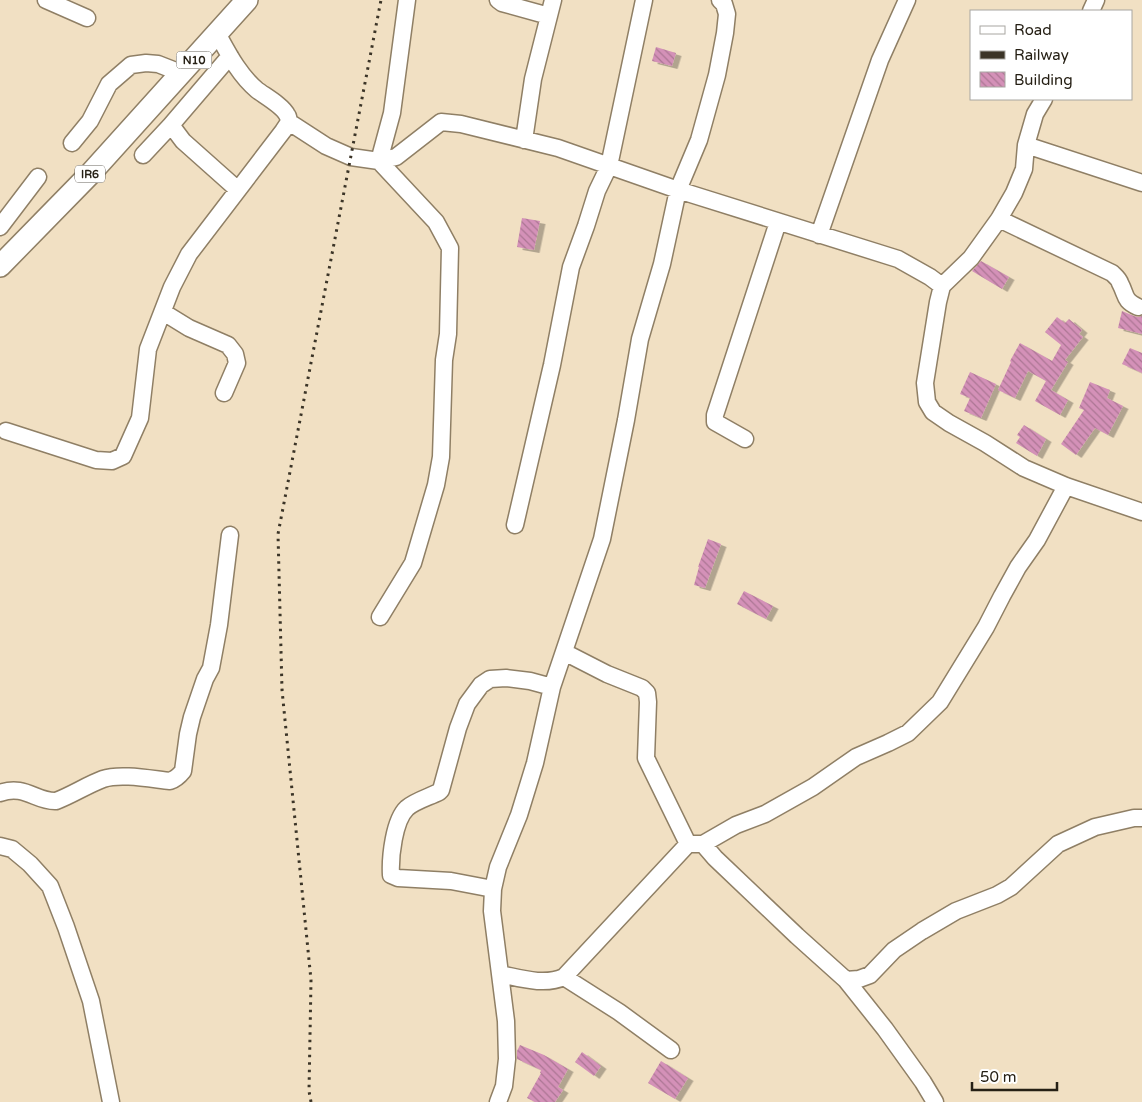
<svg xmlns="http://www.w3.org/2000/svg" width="1142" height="1102" font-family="'Varela Round',sans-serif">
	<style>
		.building { fill: url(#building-back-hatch); filter: url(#shadow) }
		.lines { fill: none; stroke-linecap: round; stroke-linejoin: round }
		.minor-casing { stroke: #8f7f65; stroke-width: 19 }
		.major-casing { stroke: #8f7f65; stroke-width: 24 }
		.minor { stroke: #fff; stroke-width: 16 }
		.major { stroke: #fff; stroke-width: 21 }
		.rail { stroke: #3b3427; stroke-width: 3; stroke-dasharray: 2.5 5; stroke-linecap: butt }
		.labels { text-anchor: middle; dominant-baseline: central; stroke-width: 4; stroke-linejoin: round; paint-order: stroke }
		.shield { fill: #fff; stroke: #67635b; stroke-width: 1 }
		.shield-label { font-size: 11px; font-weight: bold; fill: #262015 }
	</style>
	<defs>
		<pattern id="building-back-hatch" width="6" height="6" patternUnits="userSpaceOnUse" patternTransform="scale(1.25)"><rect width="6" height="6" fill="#d491b8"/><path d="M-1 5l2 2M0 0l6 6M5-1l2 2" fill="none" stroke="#ac7694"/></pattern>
		<filter id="shadow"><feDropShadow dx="5.5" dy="3" stdDeviation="0" flood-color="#0004"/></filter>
	</defs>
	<rect width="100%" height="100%" fill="#f1e0c3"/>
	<path class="building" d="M 656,47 L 676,53 L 672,66 L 652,61 Z
		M 522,218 L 540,221 L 534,250 L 517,247 Z
		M 981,261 L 1009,277 L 1002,289 L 972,271 Z
		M 1122,311 L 1134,316 L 1138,317 L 1142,316 L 1142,334 L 1118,328 Z
		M 1057,317 L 1065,323 L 1069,319 L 1082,330 L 1079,334 L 1083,337 L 1065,360 L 1068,362 L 1051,390 L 1068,400 L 1060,415 L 1035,401 L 1046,381 L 1028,371 L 1015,398 L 998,390 L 1011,362 L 1010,361 L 1020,343 L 1052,361 L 1061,345 L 1045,332 Z
		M 1130,348 L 1142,353 L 1142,373 L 1122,364 Z
		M 970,372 L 996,384 L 981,418 L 964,411 L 970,398 L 960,394 Z
		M 1090,382 L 1110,390 L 1107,398 L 1123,406 L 1108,435 L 1095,428 L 1076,455 L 1061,444 L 1084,410 L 1079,408 Z
		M 1024,425 L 1046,439 L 1037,456 L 1016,443 L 1020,437 L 1017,435 Z
		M 708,539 L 721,544 L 705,588 L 694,585 L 699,567 L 698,567 Z
		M 744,591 L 773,606 L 766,619 L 737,604 Z
		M 520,1045 L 544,1055 L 568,1069 L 558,1087 L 563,1090 L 555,1102 L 535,1102 L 527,1098 L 541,1073 L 540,1073 L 541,1070 L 517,1059 L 517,1051 Z
		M 582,1052 L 601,1066 L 594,1076 L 575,1062 Z
		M 661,1061 L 688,1078 L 675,1099 L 648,1083 Z"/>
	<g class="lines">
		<g class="minor-casing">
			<path id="minor" d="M 46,0 L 87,18
				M 498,0 L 502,3 L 549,16
				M 1091,11 L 1096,0
				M 230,56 L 171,125 L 183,141 L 238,190
				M 1044,99 L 1035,114 L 1026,145 L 1024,169 L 1014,193 L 999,219 L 971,258 L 942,286 L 938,302 L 925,383 L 927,402 L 933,412 L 949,423 L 985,443 L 1024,468 L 1066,486 L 1142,512
				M 289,122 L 326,146 L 351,157 L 379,161 L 396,157 L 441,122 L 461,124 L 558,148 L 678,190 L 898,259 L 930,277 L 942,286
				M 524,140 L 533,79 L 553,0
				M 72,143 L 90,121 L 109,84 L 131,65 L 146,63 L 158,64 L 181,73
				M 1026,145 L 1142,183
				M 143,155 L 171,125
				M 999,219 L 1112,273 C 1115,276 1119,279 1120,283 C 1127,296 1123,300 1138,307
				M 0,227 L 38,177
				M 819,235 L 880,60 L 907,0
				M 163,312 L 189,328 L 228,345 L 235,354 L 237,363 L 224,393
				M 6,431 L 96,460 L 112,461 L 123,456 L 140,418 L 148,349 L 172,287 L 189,254 L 283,131 L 289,122 C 288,120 289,117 287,115 C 283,106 265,96 257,90 C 239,75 228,53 217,33
				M 745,439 L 715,422 L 715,415 L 778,222
				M 515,525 L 552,365 L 571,267 L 586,226 L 597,191 L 609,166 L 644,0
				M 380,617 L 413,563 L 436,485 L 441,457 L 444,360 L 448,334 L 450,248 L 436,222 L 379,161 L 392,113 L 407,0
				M 564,652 L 607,674 L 642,688 L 647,693 L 648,702 L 646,758 L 688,844 L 703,844 L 736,825 L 765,814 L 813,787 L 856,757 L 888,743 L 908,733 L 940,702 L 986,627 L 1002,596 L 1018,567 L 1037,540 L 1066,486
				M 0,793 C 25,784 36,802 56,801 C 72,795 87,785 103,779 C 120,773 151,779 170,781 C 176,779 179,776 183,771 L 188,734 L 192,717 L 205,679 L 211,668 L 219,625 L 230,535
				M 703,844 L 715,858 L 797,936 L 846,980 L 885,1029 L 923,1082 L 935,1102
				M 0,846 L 12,849 L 30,864 L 50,886 L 66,927 L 91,1001 L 111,1102
				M 493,889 L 451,881 L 398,878 L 391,875 C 390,857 394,820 407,808 C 415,801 429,797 439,792 L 441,790 L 458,728 L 467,704 L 481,685 L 490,679 L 506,678 L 530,681 L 552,687
				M 500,974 C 520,978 544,986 564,977 L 688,844
				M 564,977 L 619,1012 L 671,1050
				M 846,980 L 859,979 L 870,975 L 894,950 L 922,931 L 956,911 L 997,895 L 1011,887 L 1058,844 L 1095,827 L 1134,818 L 1142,818
				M 498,1102 L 504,1086 L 507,1059 L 506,1021 L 492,911 L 493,889 L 498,867 L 519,815 L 535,763 L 552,687 L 602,539 L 626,420 L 640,339 L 662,264 L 678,190 L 699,140 L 717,75 L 725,33 L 727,14 L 724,4 L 720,0"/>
		</g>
		<g class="major-casing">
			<path id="major" d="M 0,266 L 90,174 L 247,0"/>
		</g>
		<use href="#minor" class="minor"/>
		<use href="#major" class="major"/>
		<path class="rail" d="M 311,1102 L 309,1091 L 311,980 L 282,690 L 278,534 L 381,0"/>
	</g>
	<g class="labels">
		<g class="shield">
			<rect x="176.5" y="51.5" width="35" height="17" rx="4"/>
			<rect x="75" y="165.5" width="30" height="17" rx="4"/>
		</g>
		<g class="shield-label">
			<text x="194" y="60">N10</text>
			<text x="90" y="174">IR6</text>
		</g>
	</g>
	<rect x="970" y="10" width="162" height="90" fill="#ffffff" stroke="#a8a6a1"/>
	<rect x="980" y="26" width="25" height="8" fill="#ffffff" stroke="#a8a6a1"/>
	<text x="1014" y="35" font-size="15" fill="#262015">Road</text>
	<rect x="980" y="51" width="25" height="8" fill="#3b3427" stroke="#a8a6a1"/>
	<text x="1014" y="60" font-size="15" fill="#262015">Railway</text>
	<rect x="980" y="72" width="25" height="15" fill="url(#building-back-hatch)" stroke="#a8a6a1"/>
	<text x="1014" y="85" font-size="15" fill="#262015">Building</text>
	<path d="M972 1082v8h85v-8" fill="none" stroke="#262015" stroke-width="2.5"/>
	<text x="980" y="1082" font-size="15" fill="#262015" stroke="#ffffff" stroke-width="4" paint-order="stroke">50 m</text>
</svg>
